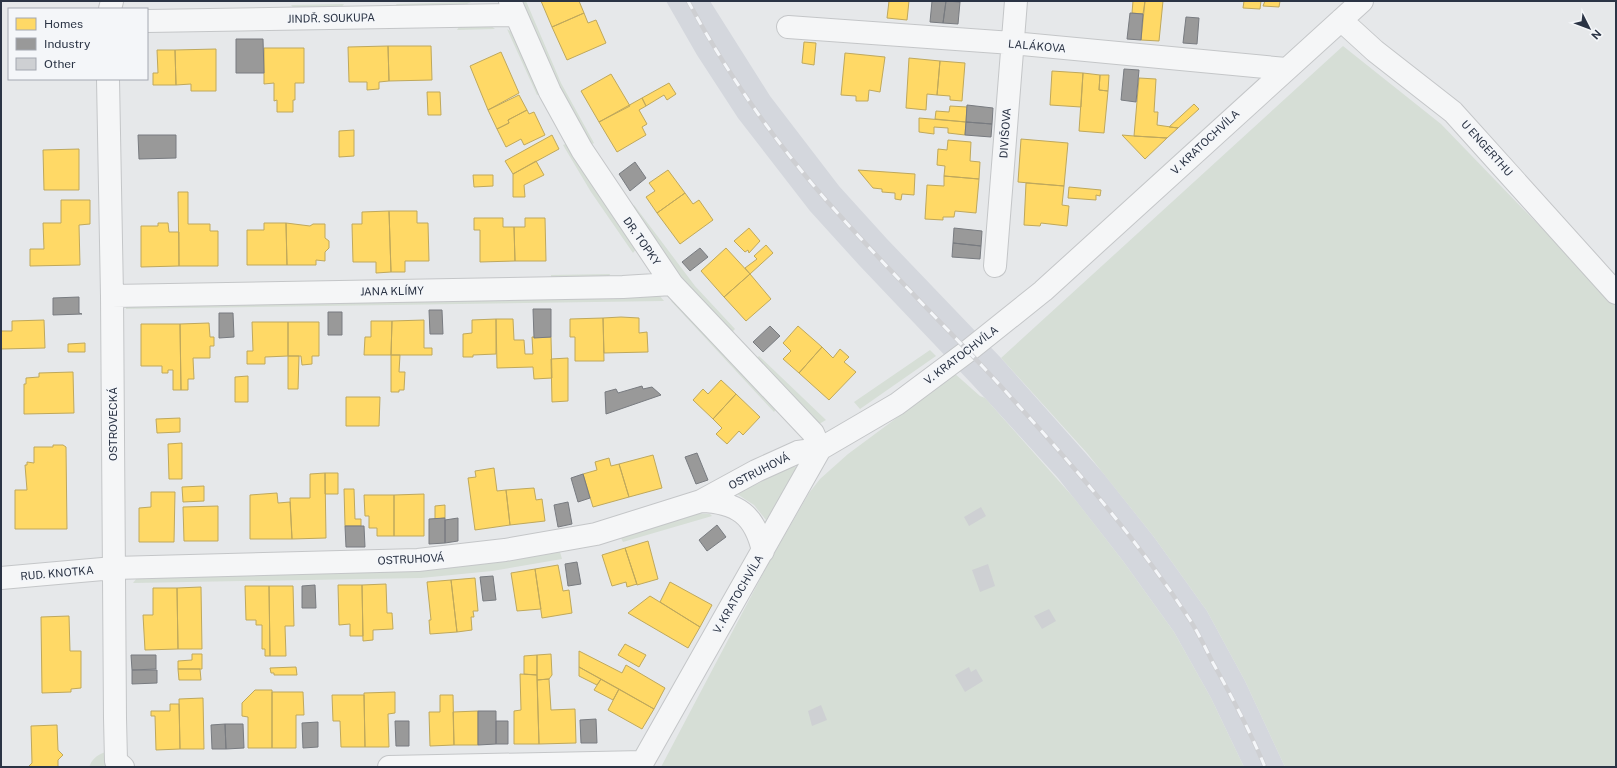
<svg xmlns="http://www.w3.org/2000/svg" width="1617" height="768" font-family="'Public Sans',sans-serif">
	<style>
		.built { fill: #d4d7dd }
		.green { fill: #d6ded6 }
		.homes { fill: #ffd966; stroke: #bfa85c }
		.industry { fill: #999; stroke: #787b80 }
		.building { fill: #ced0d3 }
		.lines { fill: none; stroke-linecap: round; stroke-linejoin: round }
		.minor-casing { stroke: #c4c6c8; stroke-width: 24 }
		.minor { stroke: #f5f6f7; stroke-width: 22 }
		.rail-casing { stroke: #cecfd2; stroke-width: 4.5 }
		.rail { stroke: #f4f6f9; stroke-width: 3; stroke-dasharray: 9; stroke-linecap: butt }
		.labels { text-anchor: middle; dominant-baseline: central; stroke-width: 4; stroke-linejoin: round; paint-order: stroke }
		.street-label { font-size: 11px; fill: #2b3445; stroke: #f4f6f9 }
	</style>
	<rect width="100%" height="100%" fill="#e6e8ea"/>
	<path class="built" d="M 666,1 L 710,1 L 770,96 L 839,186 L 887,239 L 1001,358 L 1104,474 L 1154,537 L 1207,611 L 1245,681 L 1285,767 L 1244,767 L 1211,698 L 1174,632 L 1123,561 L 1058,478 L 972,384 L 859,265 L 810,211 L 738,118 L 697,55 Z"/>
	<path class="green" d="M 520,1 L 526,1 L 561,83 L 594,143 L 589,146 L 557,86 Z
		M 471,2 L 461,7 L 399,9 L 396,4 Z
		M 344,4 L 339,11 L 297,12 L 291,5 Z
		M 461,24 L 489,24 L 495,29 L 457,30 Z
		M 507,29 L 515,34 L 542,93 L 537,95 Z
		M 1343,46 L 1441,124 L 1616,305 L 1616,767 L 1285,767 L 1245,681 L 1207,611 L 1154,537 L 1087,453 L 1001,358 Z
		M 568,143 L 636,249 L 633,253 L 591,192 L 563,145 Z
		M 634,205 L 695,286 L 735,329 L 730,334 L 672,268 L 630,209 Z
		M 610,274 L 608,280 L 551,280 L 551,275 Z
		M 659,295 L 664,301 L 126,309 L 126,304 Z
		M 671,301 L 679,303 L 776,409 L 774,412 Z
		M 930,350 L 936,356 L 860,409 L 854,402 Z
		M 759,356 L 826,420 L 819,424 L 755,360 Z
		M 954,373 L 980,396 L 985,398 L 1074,498 L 1123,561 L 1174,632 L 1211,698 L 1244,767 L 661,767 L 767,566 L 809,493 L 820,479 L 848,454 L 941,385 Z
		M 792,466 L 797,467 L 797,473 L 766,520 L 754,505 L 737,494 Z
		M 692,513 L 710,514 L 712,516 L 623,542 L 620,536 Z
		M 560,552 L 562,559 L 492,571 L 421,578 L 133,583 L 140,574 L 427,569 Z
		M 106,752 L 109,767 L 89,767 C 92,759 98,754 106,752 Z"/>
	<path class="homes" d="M 541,1 L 579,1 L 584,13 L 552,27 Z
		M 889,1 L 909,1 L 907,20 L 887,18 Z
		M 1133,1 L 1145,1 L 1143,14 L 1132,13 Z
		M 1145,1 L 1163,1 L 1159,41 L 1141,40 Z
		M 1244,1 L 1265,1 L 1261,1 L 1260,9 L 1243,8 Z
		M 1265,1 L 1280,1 L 1279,7 L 1263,6 Z
		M 584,13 L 588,23 L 596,20 L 606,43 L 567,60 L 552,27 Z
		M 804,42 L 816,43 L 814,65 L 802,63 Z
		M 388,46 L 431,46 L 432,80 L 389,81 Z
		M 388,46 L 389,81 L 379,82 L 379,89 L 367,90 L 367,82 L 349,82 L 348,47 Z
		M 264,48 L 304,48 L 304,83 L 295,83 L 295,100 L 293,100 L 293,112 L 277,112 L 277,100 L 274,101 L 274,83 L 264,84 Z
		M 216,49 L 216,91 L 191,91 L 191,84 L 176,85 L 175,50 Z
		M 157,50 L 175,50 L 176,85 L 153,85 L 153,73 L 158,73 Z
		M 501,52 L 519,93 L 488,110 L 470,66 Z
		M 845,53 L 885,57 L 880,92 L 869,90 L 868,101 L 856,101 L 856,96 L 841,95 Z
		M 909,58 L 940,61 L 937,95 L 927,94 L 926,110 L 906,108 Z
		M 940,61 L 965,63 L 962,101 L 950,100 L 950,96 L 937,95 Z
		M 1052,71 L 1083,73 L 1081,107 L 1050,105 Z
		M 1083,73 L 1100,75 L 1099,90 L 1108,91 L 1104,133 L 1079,131 Z
		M 611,74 L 630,106 L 599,122 L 581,91 Z
		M 1100,75 L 1109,75 L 1108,91 L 1099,90 Z
		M 1139,78 L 1156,79 L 1154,112 L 1158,112 L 1157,125 L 1178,128 L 1167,138 L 1134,136 Z
		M 669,83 L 676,94 L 667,100 L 664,95 L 646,106 L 642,98 Z
		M 427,92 L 440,92 L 441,115 L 428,115 Z
		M 519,95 L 527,110 L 508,120 L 509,123 L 497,129 L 488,110 Z
		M 642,98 L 646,106 L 639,110 L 647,124 L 642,127 L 646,135 L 617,152 L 599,122 Z
		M 1194,104 L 1199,109 L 1178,128 L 1169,127 Z
		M 950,106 L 967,107 L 966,122 L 935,119 L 936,111 L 949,112 Z
		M 527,110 L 529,114 L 534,112 L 545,135 L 524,145 L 521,139 L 506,147 L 497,129 L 509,123 L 508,120 Z
		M 919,118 L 966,122 L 965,135 L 948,133 L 948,128 L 934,127 L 934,134 L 919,132 Z
		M 354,130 L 354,156 L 339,157 L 339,131 Z
		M 552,135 L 559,149 L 513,174 L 505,161 Z
		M 1122,135 L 1134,136 L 1167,138 L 1145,159 Z
		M 1021,139 L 1068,143 L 1064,186 L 1018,182 Z
		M 948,140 L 971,142 L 970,161 L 980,162 L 979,179 L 944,176 L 945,166 L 937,165 L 938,149 L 947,150 Z
		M 79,149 L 79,190 L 44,190 L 43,150 Z
		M 536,161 L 544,175 L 524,185 L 525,197 L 513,197 L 513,174 Z
		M 668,170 L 685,193 L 657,213 L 646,197 L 655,191 L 649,183 Z
		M 858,170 L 915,174 L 914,195 L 902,194 L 901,200 L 895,199 L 895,193 L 882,192 L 882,189 L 873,188 Z
		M 473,175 L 493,175 L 493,186 L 474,187 Z
		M 944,176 L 979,179 L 976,213 L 955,211 L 954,217 L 943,217 L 943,220 L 925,219 L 927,185 L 944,186 Z
		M 1026,183 L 1064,186 L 1062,205 L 1069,206 L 1067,226 L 1041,223 L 1040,226 L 1024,225 Z
		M 1069,187 L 1101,190 L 1100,196 L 1096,195 L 1096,200 L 1068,198 Z
		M 178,192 L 188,192 L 188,224 L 210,224 L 210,231 L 218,231 L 218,266 L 179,266 Z
		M 685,193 L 693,204 L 699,200 L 713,220 L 680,244 L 657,213 Z
		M 61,200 L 90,200 L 90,224 L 79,225 L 80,265 L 30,266 L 30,249 L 44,249 L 43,223 L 61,223 Z
		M 389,211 L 417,211 L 417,223 L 428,223 L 429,261 L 405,261 L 405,272 L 391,272 Z
		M 389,211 L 391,272 L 376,273 L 376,262 L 353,262 L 352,224 L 362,224 L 362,212 Z
		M 474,218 L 503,218 L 503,227 L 514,227 L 515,261 L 480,262 L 480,230 L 474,230 Z
		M 525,218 L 545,218 L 546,261 L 515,261 L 514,227 L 525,227 Z
		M 158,223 L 168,223 L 169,232 L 179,232 L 179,266 L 141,267 L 141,226 L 158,226 Z
		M 264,223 L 286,223 L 287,265 L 247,265 L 247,230 L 264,230 Z
		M 286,223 L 310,226 L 313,224 L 325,224 L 325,238 L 329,241 L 329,248 L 325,252 L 325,261 L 316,260 L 316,265 L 287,265 Z
		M 749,228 L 760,241 L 749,253 L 748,250 L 745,252 L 734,241 Z
		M 766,245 L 773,253 L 750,274 L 745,268 L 757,259 L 754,256 Z
		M 726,248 L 750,274 L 724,297 L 701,271 Z
		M 750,274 L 771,299 L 746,321 L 724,297 Z
		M 621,317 L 639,318 L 639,333 L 647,332 L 648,352 L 604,353 L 603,318 Z
		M 603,318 L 604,361 L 575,361 L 575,337 L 570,337 L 570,319 Z
		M 496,319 L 513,319 L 514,340 L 524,340 L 525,354 L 533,354 L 532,337 L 551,337 L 552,378 L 534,379 L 533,367 L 497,368 Z
		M 496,319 L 496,354 L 473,355 L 473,357 L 463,357 L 463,334 L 472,333 L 472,320 Z
		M 44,320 L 45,348 L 1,349 L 1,331 L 12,331 L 12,321 Z
		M 424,320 L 424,348 L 432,348 L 432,355 L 391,355 L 392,321 Z
		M 371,321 L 392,321 L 391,355 L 364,355 L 365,337 L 371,337 Z
		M 252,322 L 288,322 L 288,356 L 265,357 L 265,364 L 247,364 L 247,351 L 253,351 Z
		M 288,322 L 319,322 L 319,356 L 312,356 L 312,364 L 302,365 L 301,356 L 288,356 Z
		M 209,323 L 210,337 L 214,337 L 214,346 L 210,346 L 210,358 L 193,358 L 194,379 L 188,379 L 188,390 L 181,390 L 180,324 Z
		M 141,324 L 180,324 L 181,390 L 173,390 L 173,370 L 168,370 L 168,373 L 162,373 L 162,366 L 141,366 Z
		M 798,326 L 822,347 L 799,373 L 783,359 L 791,351 L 783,343 Z
		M 85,343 L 85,352 L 68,352 L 68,344 Z
		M 822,347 L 833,358 L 840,349 L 849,357 L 844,362 L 856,372 L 829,400 L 799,373 Z
		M 391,355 L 400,355 L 399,372 L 405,372 L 404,390 L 399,390 L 399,392 L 391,392 Z
		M 288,356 L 299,356 L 298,389 L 288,389 Z
		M 568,358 L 568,401 L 552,402 L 551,359 Z
		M 73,372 L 74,413 L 24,414 L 24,384 L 26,384 L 26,378 L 39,377 L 39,373 Z
		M 248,376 L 248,402 L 235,402 L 235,377 Z
		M 721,380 L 736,394 L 713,419 L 693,400 L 703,389 L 708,394 Z
		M 736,394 L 760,417 L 743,435 L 739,431 L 727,444 L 716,434 L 722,428 L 713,419 Z
		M 346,397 L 380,397 L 379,426 L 346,426 Z
		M 180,418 L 180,432 L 157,433 L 156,419 Z
		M 182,443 L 182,479 L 169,479 L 168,444 Z
		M 53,445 L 63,445 L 66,447 L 67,529 L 15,529 L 15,490 L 27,490 L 25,465 L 27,465 L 27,462 L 34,463 L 34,447 L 53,447 Z
		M 653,455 L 662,488 L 629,497 L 619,464 Z
		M 609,458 L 611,466 L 619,464 L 629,497 L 593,507 L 583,474 L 597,470 L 595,462 Z
		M 494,468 L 497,491 L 506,490 L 510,525 L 475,530 L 468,478 L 476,477 L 475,471 Z
		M 325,473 L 338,473 L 338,494 L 325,494 Z
		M 325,473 L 326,538 L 292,539 L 290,498 L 310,498 L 310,474 Z
		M 204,486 L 204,501 L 183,502 L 182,487 Z
		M 534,488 L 536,500 L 542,499 L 545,521 L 510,525 L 506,490 Z
		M 344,489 L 354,489 L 355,519 L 361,519 L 361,526 L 345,526 Z
		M 151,492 L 175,492 L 174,542 L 139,542 L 139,508 L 151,507 Z
		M 277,493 L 278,503 L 290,502 L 292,539 L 250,539 L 250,495 Z
		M 424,494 L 424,536 L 394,536 L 394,495 Z
		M 364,495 L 394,495 L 394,536 L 377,536 L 377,528 L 369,528 L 369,516 L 365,516 Z
		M 445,505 L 445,518 L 435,519 L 435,506 Z
		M 218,506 L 218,541 L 184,541 L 183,507 Z
		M 648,541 L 658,579 L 637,585 L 625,548 Z
		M 625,548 L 637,584 L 627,587 L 626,582 L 612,586 L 602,555 Z
		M 558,565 L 563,591 L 569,590 L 572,613 L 542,618 L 535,569 Z
		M 535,569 L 541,609 L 517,611 L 511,573 Z
		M 475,578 L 478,611 L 473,611 L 474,617 L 471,617 L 472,630 L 457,632 L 451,580 Z
		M 451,580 L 457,632 L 430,634 L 429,620 L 431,620 L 427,582 Z
		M 670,582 L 712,605 L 700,627 L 660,602 Z
		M 386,584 L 387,613 L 392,613 L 393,629 L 373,630 L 373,640 L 363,641 L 362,585 Z
		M 338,585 L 362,585 L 363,636 L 350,636 L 350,624 L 339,625 Z
		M 245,586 L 269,586 L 270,656 L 265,656 L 265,649 L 262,649 L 262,625 L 256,625 L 256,620 L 246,620 Z
		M 269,586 L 293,586 L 294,626 L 285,626 L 286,656 L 270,656 Z
		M 201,587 L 202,649 L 178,649 L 177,588 Z
		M 153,588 L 177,588 L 178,649 L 145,650 L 143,615 L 153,615 Z
		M 650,596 L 700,627 L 688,648 L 628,613 Z
		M 69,616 L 70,651 L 81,651 L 81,688 L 71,689 L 71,692 L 42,693 L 41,617 Z
		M 625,644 L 646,655 L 639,667 L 618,655 Z
		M 579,651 L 622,673 L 626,665 L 665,688 L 654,709 L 579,667 Z
		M 192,654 L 202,654 L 202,669 L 178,669 L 178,661 L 192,660 Z
		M 551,654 L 552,675 L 549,679 L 537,680 L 537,655 Z
		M 537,655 L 537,675 L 524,674 L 524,656 Z
		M 296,667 L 297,675 L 274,675 L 274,673 L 271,673 L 270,668 Z
		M 579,667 L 601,679 L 597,685 L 579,676 Z
		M 178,669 L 200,669 L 201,680 L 179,680 Z
		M 520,674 L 537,675 L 539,744 L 514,744 L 514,711 L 521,710 Z
		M 549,679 L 551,710 L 575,709 L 576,743 L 539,744 L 537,680 Z
		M 601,679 L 619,689 L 613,700 L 594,690 Z
		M 619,689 L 654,709 L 642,729 L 608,710 Z
		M 255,690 L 272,690 L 272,748 L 248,748 L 248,717 L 242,716 L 242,703 Z
		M 272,692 L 303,692 L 304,715 L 296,715 L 296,748 L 272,748 Z
		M 395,692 L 395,713 L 388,714 L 389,747 L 365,747 L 364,693 Z
		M 332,695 L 364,695 L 365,747 L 341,747 L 340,721 L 333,721 Z
		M 440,695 L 453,695 L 454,745 L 430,746 L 429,712 L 440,712 Z
		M 203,698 L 204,749 L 180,749 L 179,699 Z
		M 170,704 L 179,704 L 180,749 L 156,750 L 155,716 L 151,716 L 151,711 L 170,711 Z
		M 478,711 L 478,745 L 454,745 L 453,712 Z
		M 57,725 L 58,750 L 63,755 L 58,760 L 58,767 L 28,767 L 32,763 L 31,726 Z"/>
	<path class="industry" d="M 932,1 L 946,1 L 943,23 L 930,22 Z
		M 946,1 L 960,2 L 958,24 L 943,23 Z
		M 1130,13 L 1143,14 L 1141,40 L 1127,39 Z
		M 1186,17 L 1199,18 L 1197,44 L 1183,43 Z
		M 236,39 L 263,39 L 264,73 L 236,73 Z
		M 1124,69 L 1139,70 L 1136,102 L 1121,100 Z
		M 967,105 L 993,108 L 992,124 L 966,122 Z
		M 966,122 L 992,124 L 991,137 L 965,135 Z
		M 138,135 L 176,135 L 176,158 L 139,159 Z
		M 635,162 L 646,178 L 630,191 L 619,174 Z
		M 954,228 L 982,231 L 981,246 L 953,243 Z
		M 953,243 L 981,246 L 980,259 L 952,257 Z
		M 700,248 L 708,257 L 690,271 L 682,262 Z
		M 79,297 L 79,313 L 82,314 L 53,315 L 53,298 Z
		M 533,309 L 551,309 L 551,337 L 534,338 Z
		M 429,310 L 442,310 L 443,334 L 430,334 Z
		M 328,312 L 342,312 L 342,335 L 328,335 Z
		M 219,313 L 233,313 L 234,337 L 219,338 Z
		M 770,326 L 780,336 L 763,352 L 753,342 Z
		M 642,386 L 643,389 L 652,387 L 661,395 L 606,414 L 605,392 L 616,389 L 618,393 Z
		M 697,453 L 708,480 L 696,484 L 685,457 Z
		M 583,474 L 590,498 L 578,502 L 571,478 Z
		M 568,502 L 572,524 L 558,527 L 554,505 Z
		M 445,518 L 445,543 L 429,544 L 429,519 Z
		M 458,518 L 458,541 L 445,543 L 445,520 Z
		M 717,525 L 726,537 L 707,551 L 699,540 Z
		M 345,526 L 364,526 L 365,547 L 346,547 Z
		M 577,562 L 581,584 L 568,586 L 565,564 Z
		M 493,576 L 496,600 L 483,601 L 480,577 Z
		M 315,585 L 316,608 L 302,608 L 302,586 Z
		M 131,655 L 156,655 L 156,669 L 132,670 Z
		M 132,670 L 157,670 L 157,683 L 132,684 Z
		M 478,711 L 496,711 L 496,744 L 478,745 Z
		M 596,719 L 597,743 L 581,743 L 580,720 Z
		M 395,721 L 409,721 L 409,746 L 396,746 Z
		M 496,721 L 508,721 L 508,744 L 496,744 Z
		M 318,722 L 318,747 L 303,748 L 302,723 Z
		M 225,724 L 243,724 L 244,748 L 226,749 Z
		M 225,724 L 226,749 L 212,749 L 211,725 Z"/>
	<path class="building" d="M 981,507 L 986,516 L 969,526 L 964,517 Z
		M 988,564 L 995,586 L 980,592 L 972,570 Z
		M 1049,609 L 1056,621 L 1042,629 L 1034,616 Z
		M 969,667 L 971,672 L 976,669 L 983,681 L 965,692 L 955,675 Z
		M 821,705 L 827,720 L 812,726 L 808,711 Z"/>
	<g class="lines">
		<g class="minor-casing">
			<path id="minor" d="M 110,9 L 112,1
				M 1341,20 L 1375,51 L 1453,112 L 1616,293
				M 147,21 L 515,15
				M 788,27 L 1012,43 L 1286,69
				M 108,79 L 112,296 L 115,718 L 116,761 L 123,767
				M 995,266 L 1016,1
				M 112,296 L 623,287 L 672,284
				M 701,501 C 737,502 755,515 763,551
				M 1,578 L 114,568 L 418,560 L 505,550 L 596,534 L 701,501 L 756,471 L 798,452 L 820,449 L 813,433 L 672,284 L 582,150 L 550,92 L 510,1
				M 389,767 L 643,762
				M 640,767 L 820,449 L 897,404 L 968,351 L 1043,291 L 1362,1"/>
		</g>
		<use href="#minor" class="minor"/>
		<g class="rail-casing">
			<path id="rail" d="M 688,1 C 726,72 773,139 826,200 C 877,258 932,313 985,369 C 1058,448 1131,530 1190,620 C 1199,634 1206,649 1213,663 C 1232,697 1250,731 1265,767"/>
		</g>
		<use href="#rail" class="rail"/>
	</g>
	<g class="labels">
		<g class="street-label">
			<text transform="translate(331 18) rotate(-1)">JINDŘ. SOUKUPA</text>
			<text transform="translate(1037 46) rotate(5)">LALÁKOVA</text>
			<text transform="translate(1005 133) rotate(-86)">DIVIŠOVA</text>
			<text transform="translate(1205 142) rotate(-43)">V. KRATOCHVÍLA</text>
			<text transform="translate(1487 148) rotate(48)">U ENGERTHU</text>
			<text transform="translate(642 241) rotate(55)">DR. TOPKY</text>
			<text transform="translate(392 291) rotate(-1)">JANA KLÍMY</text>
			<text transform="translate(961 355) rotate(-37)">V. KRATOCHVÍLA</text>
			<text transform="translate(113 424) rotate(-90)">OSTROVECKÁ</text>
			<text transform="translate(759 471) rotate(-27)">OSTRUHOVÁ</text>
			<text transform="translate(411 559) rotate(-3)">OSTRUHOVÁ</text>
			<text transform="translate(57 573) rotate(-5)">RUD. KNOTKA</text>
			<text transform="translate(738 594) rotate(-60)">V. KRATOCHVÍLA</text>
		</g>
	</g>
	<rect width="1617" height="768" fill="none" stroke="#2b3445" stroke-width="4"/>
	<rect x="8" y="8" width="140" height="72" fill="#f4f6f9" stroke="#a4a8b1"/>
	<rect x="16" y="18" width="20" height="12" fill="#ffd966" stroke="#a4a8b1"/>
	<text x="44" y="28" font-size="12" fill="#2b3445">Homes</text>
	<rect x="16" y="38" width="20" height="12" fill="#999999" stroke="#a4a8b1"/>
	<text x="44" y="48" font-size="12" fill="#2b3445">Industry</text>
	<rect x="16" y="58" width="20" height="12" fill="#ced0d3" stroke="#a4a8b1"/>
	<text x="44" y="68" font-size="12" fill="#2b3445">Other</text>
	<g transform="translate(1589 28) rotate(132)" stroke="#f4f6f9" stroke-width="3" paint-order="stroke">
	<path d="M0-3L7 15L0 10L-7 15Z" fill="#2b3445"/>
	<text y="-6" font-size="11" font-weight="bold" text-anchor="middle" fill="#2b3445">N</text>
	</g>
</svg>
